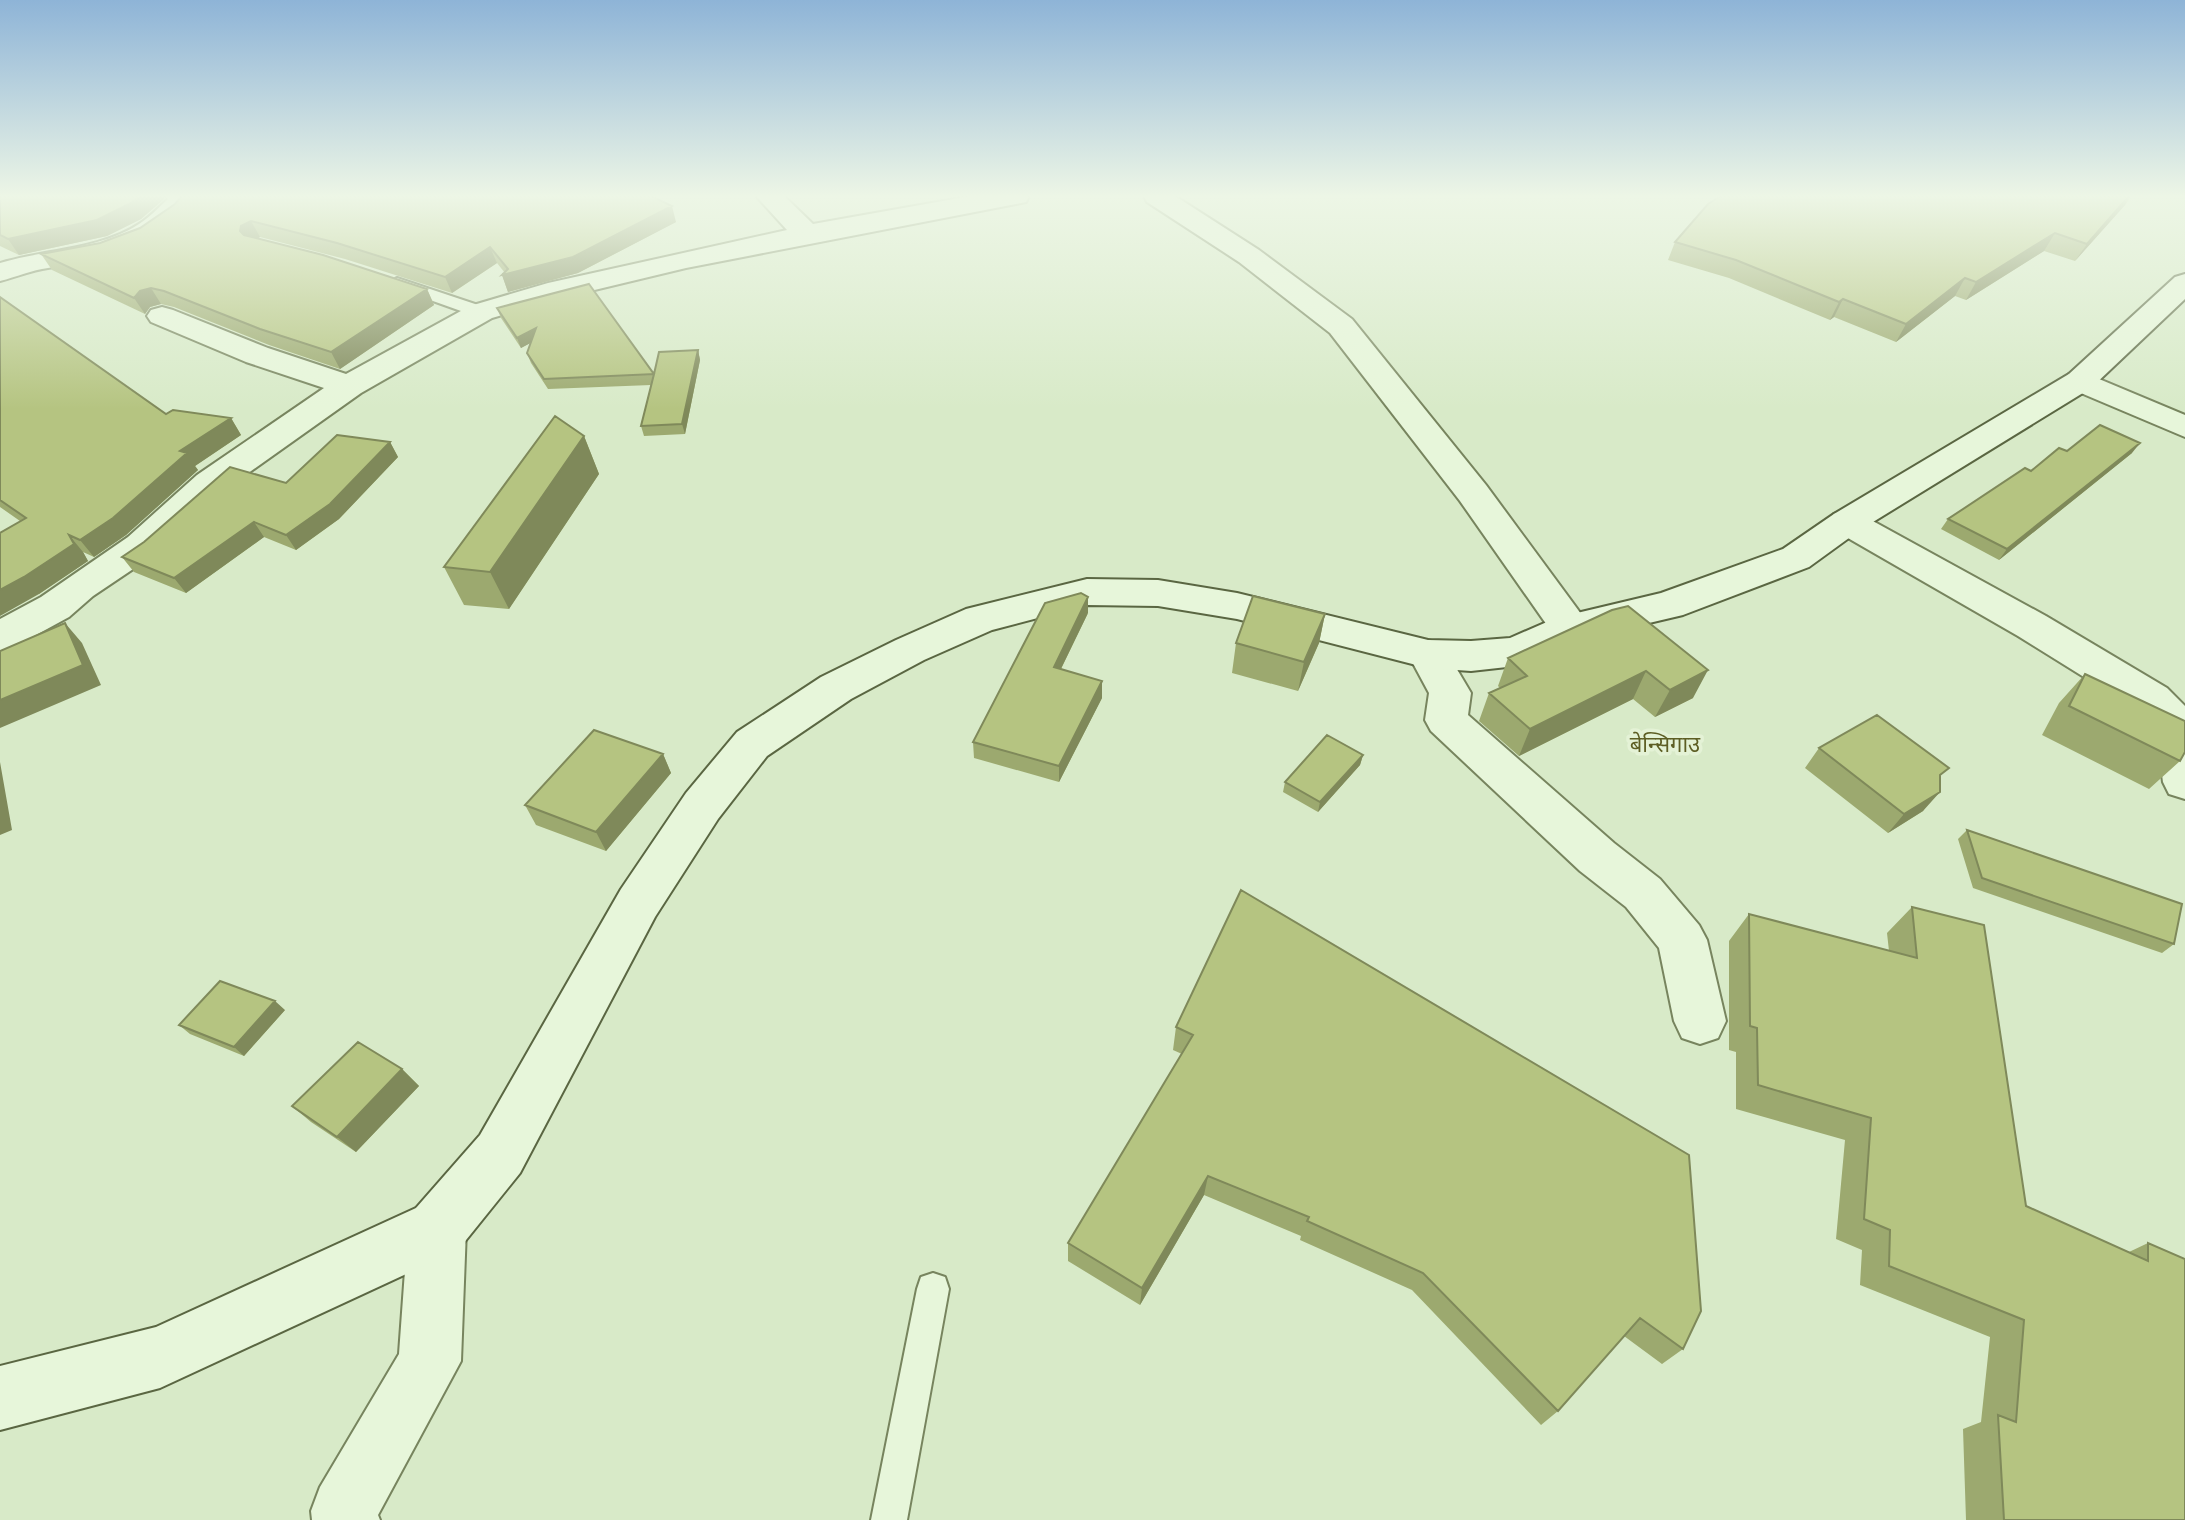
<svg xmlns="http://www.w3.org/2000/svg" width="2185" height="1520" font-family="'Libre Baskerville','Noto Sans Devanagari',serif">
	<style>
		.lines { fill: none; stroke-linecap: round; stroke-linejoin: round }
		.service-casing { stroke: #77845e; stroke-width: 4 }
		.minor-casing { stroke: #77845e; stroke-width: 4 }
		.secondary-casing { stroke: #5a6642; stroke-width: 4 }
		.service { fill: #e7f6da; fill-rule: evenodd }
		.minor { fill: #e7f6da; fill-rule: evenodd }
		.secondary { fill: #e7f6da; fill-rule: evenodd }
		.wall { fill: #9ca96f }
		.shaded-wall { fill: #7f895a }
		.building { fill: #b5c481; stroke: #7f895a; stroke-width: 2 }
		.labels { text-anchor: middle; dominant-baseline: central; stroke-width: 7; stroke-linejoin: round; paint-order: stroke }
		.neighbourhood-label { font-size: 22px; fill: #5d5e24; stroke: #e4f2d6 }
	</style>
	<rect width="100%" height="100%" fill="#d8eac8"/>
	<g class="lines">
		<g class="service-casing">
			<path id="service" d="M 397,278 L 487,308 L 489,312 L 487,316 L 475,316 L 391,286 L 389,283 Z
				M 933,1273 L 945,1277 L 949,1289 L 907,1520 L 871,1520 L 917,1289 L 921,1277 Z"/>
		</g>
		<g class="minor-casing">
			<path id="minor" d="M 166,196 L 192,196 L 196,201 C 161,250 102,259 48,268 C 32,270 16,277 0,281 L 0,263 C 43,250 102,249 139,224 C 149,218 158,208 168,199 Z
				M 756,196 L 784,196 L 813,224 L 971,196 L 1029,196 L 1026,202 L 1016,204 L 686,268 L 557,299 L 492,318 L 361,393 L 223,491 L 154,555 L 93,596 L 69,617 L 14,647 L 0,651 L 0,619 L 41,597 L 128,537 L 197,475 L 324,388 L 246,362 L 151,322 L 147,316 L 151,310 L 162,307 L 173,310 L 268,348 L 346,374 L 470,306 L 548,283 L 787,230 Z
				M 1144,196 L 1175,196 L 1259,250 L 1352,319 L 1486,485 L 1584,618 L 1590,628 L 1584,638 L 1570,642 L 1556,638 L 1460,501 L 1330,333 L 1239,262 L 1147,202 Z
				M 2080,371 L 2185,415 L 2185,437 L 2069,388 L 2064,381 L 2069,374 Z
				M 1847,510 L 1860,514 L 2046,616 L 2167,688 L 2185,706 L 2185,799 L 2169,794 L 2163,782 L 2156,730 L 2137,710 L 2018,636 L 1834,530 L 1829,522 L 1834,514 Z
				M 1428,640 L 1442,644 L 1471,693 L 1468,715 L 1614,843 L 1660,879 L 1699,925 L 1707,940 L 1726,1021 L 1718,1038 L 1700,1044 L 1682,1038 L 1674,1021 L 1659,948 L 1626,907 L 1580,871 L 1431,731 L 1425,720 L 1429,693 L 1408,654 L 1414,644 Z
				M 437,1200 L 458,1208 L 466,1229 L 461,1361 L 378,1515 L 380,1520 L 312,1520 L 311,1511 L 320,1487 L 399,1354 L 408,1229 L 416,1208 Z"/>
		</g>
		<g class="secondary-casing">
			<path id="secondary" d="M 2185,274 L 2185,299 L 2091,388 L 1860,530 L 1809,567 L 1683,615 L 1581,639 L 1516,666 L 1471,671 L 1428,668 L 1237,619 L 1158,606 L 1087,605 L 992,630 L 924,660 L 851,699 L 767,756 L 718,819 L 655,917 L 520,1173 L 458,1250 L 160,1388 L 0,1430 L 0,1366 L 156,1327 L 416,1208 L 480,1135 L 621,889 L 686,793 L 737,732 L 821,677 L 896,640 L 966,609 L 1087,579 L 1158,580 L 1237,593 L 1428,640 L 1471,641 L 1510,638 L 1556,618 L 1661,593 L 1783,549 L 1834,514 L 2069,374 L 2175,277 Z"/>
		</g>
		<use href="#service" class="service"/>
		<use href="#minor" class="minor"/>
		<use href="#secondary" class="secondary"/>
	</g>
	<path class="wall" d="M 0,196 L 164,199 L 141,219 L 107,236 L 19,255 L 0,246 Z
		M 182,196 L 654,196 L 676,222 L 578,273 L 508,292 L 502,275 L 505,273 L 497,263 L 452,293 L 345,259 L 260,237 L 258,238 L 427,289 L 434,305 L 340,369 L 269,345 L 174,307 L 161,304 L 150,307 L 145,314 L 52,270 L 41,254 L 100,243 L 140,228 L 175,204 Z
		M 1721,196 L 2131,196 L 2125,205 L 2075,261 L 2044,251 L 1966,300 L 1955,296 L 1896,342 L 1834,317 L 1830,320 L 1729,278 L 1668,260 L 1675,242 Z
		M 0,297 L 166,414 L 231,418 L 241,435 L 195,466 L 198,470 L 126,535 L 94,557 L 83,552 L 88,561 L 39,594 L 20,521 L 0,507 Z
		M 497,308 L 654,374 L 698,350 L 700,360 L 685,434 L 644,436 L 641,426 L 651,385 L 548,389 L 531,363 L 527,353 L 530,343 L 521,348 L 501,318 Z
		M 584,436 L 599,474 L 509,609 L 464,605 L 444,567 Z
		M 390,442 L 398,457 L 339,519 L 296,550 L 264,537 L 186,593 L 134,572 L 122,557 L 286,483 Z
		M 2067,451 L 2132,453 L 1999,560 L 1941,529 L 1948,519 Z
		M 1612,610 L 1693,698 L 1655,717 L 1633,699 L 1519,756 L 1479,721 L 1489,693 L 1500,688 L 1498,686 L 1508,658 Z
		M 1088,613 L 1061,669 L 1102,698 L 1059,782 L 974,758 L 973,742 Z
		M 1325,614 L 1319,643 L 1298,691 L 1232,673 L 1236,643 Z
		M 2085,674 L 2180,761 L 2149,789 L 2042,735 L 2059,703 Z
		M 1819,748 L 1940,780 L 1923,811 L 1888,833 L 1805,768 Z
		M 663,754 L 671,773 L 606,851 L 536,825 L 525,805 Z
		M 1363,755 L 1360,765 L 1318,812 L 1283,792 L 1285,782 Z
		M 1967,830 L 2174,944 L 2162,953 L 1973,888 L 1958,839 Z
		M 1241,890 L 1683,1349 L 1662,1364 L 1624,1336 L 1558,1411 L 1541,1425 L 1412,1290 L 1300,1240 L 1301,1236 L 1204,1195 L 1140,1305 L 1068,1261 L 1068,1243 L 1182,1054 L 1173,1050 L 1176,1027 Z
		M 1912,907 L 2026,1206 L 2129,1252 L 2148,1243 L 2185,1520 L 1966,1520 L 1963,1429 L 1981,1422 L 1990,1337 L 1860,1285 L 1862,1250 L 1836,1239 L 1845,1140 L 1736,1109 L 1736,1052 L 1729,1050 L 1729,941 L 1749,914 L 1889,951 L 1887,933 Z
		M 285,1010 L 244,1056 L 190,1034 L 179,1025 Z
		M 402,1069 L 419,1086 L 356,1152 L 311,1122 L 292,1106 Z"/>
	<path class="shaded-wall" d="M 140,196 L 164,196 L 164,199 L 141,219 L 107,236 L 19,255 L 8,239 Z
		M 2129,196 L 2131,196 L 2125,205 L 2075,261 L 2087,244 Z
		M 672,206 L 676,222 L 578,273 L 508,292 L 502,275 Z
		M 251,221 L 260,237 L 249,242 L 240,231 L 241,226 Z
		M 2055,233 L 2044,251 L 1966,300 L 1976,282 Z
		M 490,247 L 497,263 L 452,293 L 445,277 Z
		M 1965,278 L 1955,296 L 1896,342 L 1906,324 Z
		M 151,288 L 161,304 L 150,307 L 145,314 L 134,298 L 140,291 Z
		M 427,289 L 434,305 L 340,369 L 331,352 Z
		M 1843,299 L 1834,317 L 1830,320 L 1839,302 Z
		M 536,328 L 540,338 L 521,348 L 517,338 Z
		M 698,350 L 700,360 L 685,434 L 682,424 Z
		M 231,418 L 241,435 L 195,466 L 198,470 L 126,535 L 94,557 L 80,540 L 180,451 Z
		M 584,436 L 599,474 L 509,609 L 490,572 Z
		M 390,442 L 398,457 L 339,519 L 296,550 L 286,535 Z
		M 2140,443 L 2132,453 L 1999,560 L 2007,549 Z
		M 254,522 L 264,537 L 186,593 L 174,578 Z
		M 69,535 L 83,552 L 88,561 L 39,594 L 0,616 L 0,590 Z
		M 1088,597 L 1088,613 L 1054,683 L 1054,667 Z
		M 1325,614 L 1319,643 L 1298,691 L 1304,662 Z
		M 65,623 L 82,643 L 101,685 L 0,728 L 0,700 Z
		M 1708,670 L 1693,698 L 1655,717 L 1670,690 Z
		M 1646,671 L 1633,699 L 1519,756 L 1530,729 Z
		M 1102,681 L 1102,698 L 1059,782 L 1059,766 Z
		M 663,754 L 671,773 L 606,851 L 596,832 Z
		M 1363,755 L 1360,765 L 1318,812 L 1320,802 Z
		M 0,762 L 12,830 L 0,835 Z
		M 1940,792 L 1923,811 L 1888,833 L 1904,814 Z
		M 275,1001 L 285,1010 L 244,1056 L 234,1047 Z
		M 402,1069 L 419,1086 L 356,1152 L 337,1137 Z
		M 1208,1176 L 1204,1195 L 1140,1305 L 1142,1288 Z"/>
	<path class="building" d="M 0,196 L 140,196 L 131,203 L 97,220 L 8,239 L 0,235 Z
		M 182,196 L 651,196 L 672,206 L 573,257 L 502,275 L 508,269 L 490,247 L 445,277 L 337,243 L 251,221 L 241,226 L 240,231 L 244,235 L 323,255 L 427,289 L 331,352 L 260,329 L 164,291 L 151,288 L 140,291 L 134,298 L 41,254 L 100,243 L 140,228 L 175,204 Z
		M 1721,196 L 2129,196 L 2087,244 L 2055,233 L 1976,282 L 1965,278 L 1906,324 L 1843,299 L 1839,302 L 1736,260 L 1675,242 L 1708,204 Z
		M 589,284 L 654,374 L 659,352 L 698,350 L 682,424 L 641,426 L 654,374 L 544,379 L 527,353 L 536,328 L 517,338 L 497,308 Z
		M 0,297 L 166,414 L 173,410 L 231,418 L 180,451 L 187,453 L 113,518 L 80,540 L 69,535 L 74,544 L 24,577 L 0,590 L 0,533 L 26,518 L 0,500 Z
		M 555,416 L 584,436 L 490,572 L 444,567 Z
		M 2100,425 L 2140,443 L 2007,549 L 1948,519 L 2025,468 L 2031,471 L 2059,448 L 2067,451 Z
		M 337,435 L 390,442 L 330,504 L 286,535 L 254,522 L 174,578 L 122,557 L 144,542 L 230,467 L 286,483 Z
		M 1081,593 L 1088,597 L 1054,667 L 1102,681 L 1059,766 L 973,742 L 1045,603 Z
		M 1253,596 L 1325,614 L 1304,662 L 1236,643 Z
		M 1628,606 L 1708,670 L 1670,690 L 1646,671 L 1530,729 L 1489,693 L 1527,676 L 1508,658 L 1612,610 Z
		M 65,623 L 83,665 L 0,700 L 0,651 Z
		M 2085,674 L 2185,721 L 2185,752 L 2180,761 L 2069,706 Z
		M 1877,715 L 1949,768 L 1940,775 L 1940,792 L 1904,814 L 1819,748 Z
		M 594,730 L 663,754 L 596,832 L 525,805 Z
		M 1327,735 L 1363,755 L 1320,802 L 1285,782 Z
		M 1967,830 L 2182,904 L 2174,944 L 1982,878 Z
		M 1241,890 L 1689,1155 L 1701,1311 L 1683,1349 L 1640,1318 L 1558,1411 L 1423,1273 L 1307,1221 L 1309,1217 L 1208,1176 L 1142,1288 L 1068,1243 L 1193,1035 L 1176,1027 Z
		M 1912,907 L 1984,925 L 2026,1206 L 2148,1261 L 2148,1243 L 2185,1259 L 2185,1520 L 2004,1520 L 1998,1415 L 2016,1422 L 2024,1320 L 1889,1266 L 1890,1230 L 1864,1219 L 1871,1118 L 1758,1085 L 1757,1028 L 1750,1026 L 1749,914 L 1917,958 Z
		M 220,981 L 275,1001 L 234,1047 L 179,1025 Z
		M 358,1042 L 402,1069 L 337,1137 L 292,1106 Z"/>
	<linearGradient id="sky" x2="0" y2="1"><stop stop-color="#8eb4d7"/><stop offset="0.48" stop-color="#edf6e6"/><stop offset="1" stop-color="#edf6e6" stop-opacity="0"/></linearGradient>
	<rect width="2185" height="409" fill="url(#sky)"/>
	<g class="labels">
		<g class="neighbourhood-label">
			<text x="1665" y="744">बेन्सिगाउ</text>
		</g>
	</g>
</svg>
